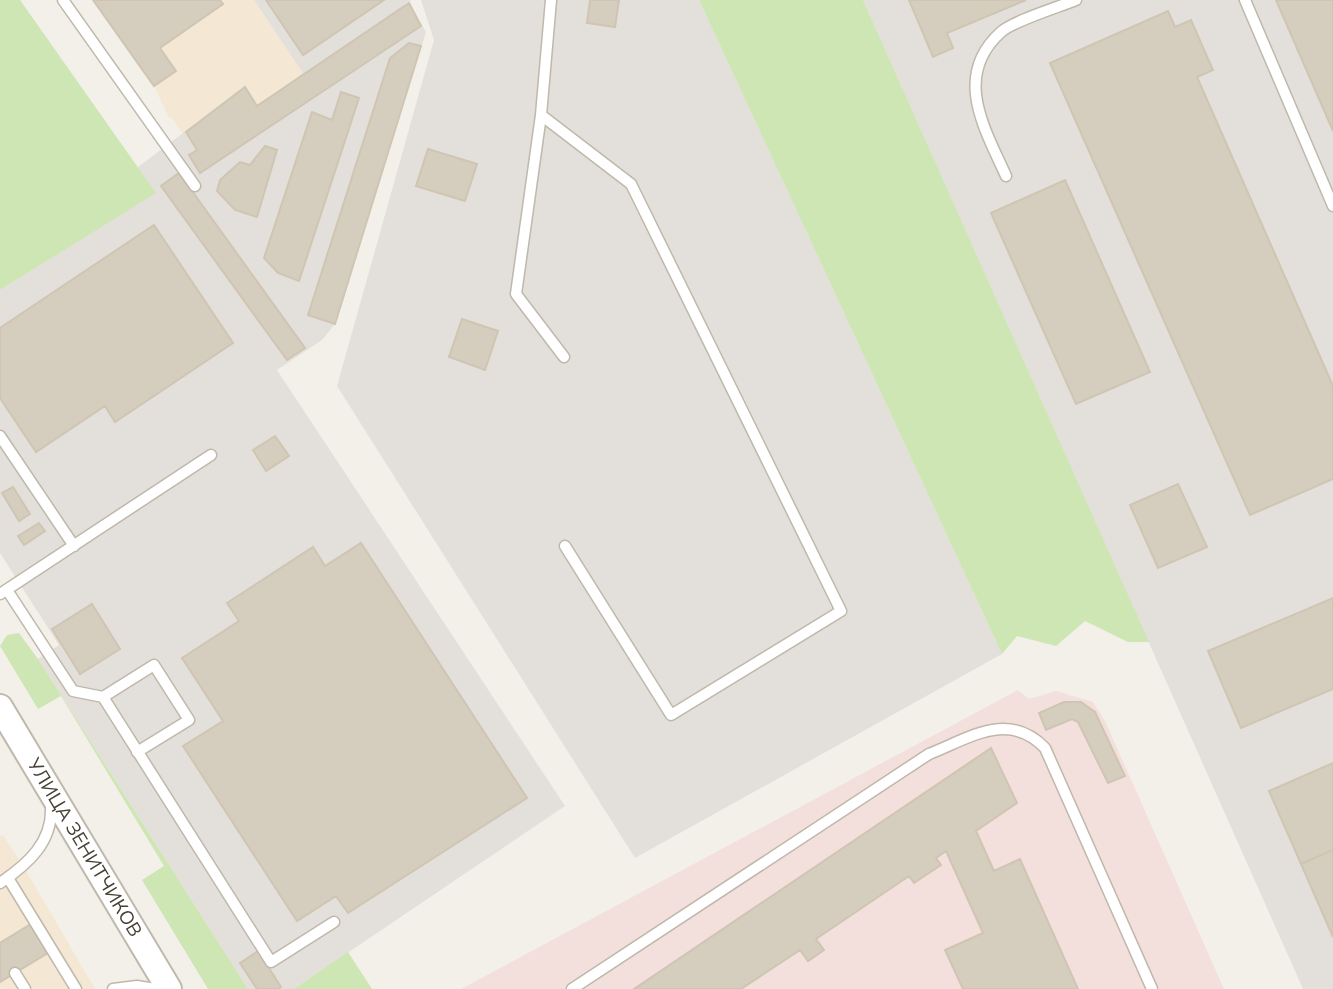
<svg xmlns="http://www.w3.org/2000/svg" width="1333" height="989" font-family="'Nunito Sans',sans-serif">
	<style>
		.commercial { fill: #f4e8d5 }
		.industrial { fill: #e3dfda }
		.medical { fill: #f3e0dd }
		.green { fill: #cde6b3 }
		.building { fill: #d5cdbe; stroke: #cfc5b2; stroke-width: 2 }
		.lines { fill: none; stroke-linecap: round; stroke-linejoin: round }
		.service-casing { stroke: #bfb8ab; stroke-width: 13 }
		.tertiary-casing { stroke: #bfb8ab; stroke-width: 28 }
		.service { stroke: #fff; stroke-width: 10 }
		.tertiary { stroke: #fff; stroke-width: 24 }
		.labels { text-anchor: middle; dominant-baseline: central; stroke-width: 6; stroke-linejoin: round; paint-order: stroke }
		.street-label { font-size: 19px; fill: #474137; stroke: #fff }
	</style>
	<rect width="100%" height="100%" fill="#f3f0e9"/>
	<path class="commercial" d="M 93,0 L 254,0 L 304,73 L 257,106 L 244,88 L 183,134 L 171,117 L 169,118 L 154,86 Z
		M 3,835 L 24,867 L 95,989 L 0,989 L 0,836 Z"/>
	<path class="industrial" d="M 254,0 L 411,0 L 398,9 L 409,3 L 426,32 L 335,324 L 322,340 L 277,370 L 565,806 L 294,989 L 248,989 L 38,659 L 59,645 L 0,553 L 0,290 L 155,193 L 138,167 L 244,87 L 257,106 L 303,73 Z
		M 421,0 L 699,0 L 1002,654 L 635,858 L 337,386 L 434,40 Z
		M 863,0 L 1333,0 L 1333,989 L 1303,989 Z"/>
	<path class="medical" d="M 1018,690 L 1029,699 L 1056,691 L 1093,702 L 1105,721 L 1224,989 L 461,989 Z"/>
	<path class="green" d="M 0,0 L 20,0 L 156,193 L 0,290 Z
		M 699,0 L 863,0 L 1149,642 L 1128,642 L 1085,621 L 1056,646 L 1017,636 L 1002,654 Z
		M 19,633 L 38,659 L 248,989 L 208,989 L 142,880 L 164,866 L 61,696 L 38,709 L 0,646 L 7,635 Z
		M 348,952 L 372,989 L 294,989 Z"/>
	<path class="building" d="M 93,0 L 220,0 L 223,4 L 160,48 L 176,71 L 154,86 Z
		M 266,0 L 384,0 L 303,55 Z
		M 590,0 L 619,0 L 615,27 L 587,23 Z
		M 909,0 L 1026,0 L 947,33 L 953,48 L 933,57 Z
		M 1276,0 L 1333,0 L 1333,131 Z
		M 409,3 L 421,26 L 200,173 L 189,155 L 197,150 L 186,132 L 245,87 L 257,106 Z
		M 1168,11 L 1175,27 L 1191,20 L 1213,70 L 1197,77 L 1333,386 L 1333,479 L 1250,515 L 1050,63 Z
		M 409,43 L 421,46 L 335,324 L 308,315 L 390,58 Z
		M 341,92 L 359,98 L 299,281 L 278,273 L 264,258 L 312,112 L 332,120 Z
		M 265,146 L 277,150 L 257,217 L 235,210 L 217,191 L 220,180 L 240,162 L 250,165 Z
		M 428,149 L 477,164 L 465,201 L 416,186 Z
		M 179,173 L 305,348 L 287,360 L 161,186 Z
		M 1065,180 L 1150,372 L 1076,404 L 991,213 Z
		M 154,225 L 233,343 L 115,422 L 105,406 L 36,452 L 0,398 L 0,328 Z
		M 462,319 L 498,331 L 485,370 L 449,357 Z
		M 275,436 L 289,456 L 266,471 L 253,450 Z
		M 1178,484 L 1207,547 L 1158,568 L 1130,505 Z
		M 13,487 L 30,514 L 19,521 L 2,493 Z
		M 39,523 L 45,531 L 24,545 L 18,536 Z
		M 361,543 L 527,798 L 348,913 L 336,896 L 297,921 L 183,746 L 223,721 L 182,658 L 239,621 L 227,603 L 313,547 L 325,566 Z
		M 1333,598 L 1333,689 L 1241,728 L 1208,651 Z
		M 92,604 L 120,649 L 80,674 L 52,629 Z
		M 1064,702 L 1081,702 L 1095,712 L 1125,776 L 1108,783 L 1078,722 L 1072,719 L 1046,730 L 1039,713 Z
		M 991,748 L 1017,803 L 976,831 L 994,871 L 1020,859 L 1078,989 L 963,989 L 945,950 L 983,933 L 946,851 L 936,858 L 941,865 L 914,883 L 909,876 L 816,939 L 824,950 L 808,961 L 800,950 L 741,989 L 634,989 Z
		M 1333,763 L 1333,850 L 1301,864 L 1269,791 Z
		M 1333,850 L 1333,937 L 1301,864 Z
		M 31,924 L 48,953 L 0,982 L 0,943 Z
		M 258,951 L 281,987 L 278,989 L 257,989 L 240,963 Z"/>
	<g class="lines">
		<g class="service-casing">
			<path id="service" d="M 63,0 L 195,186
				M 551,0 L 541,115 L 631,184 L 841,611 L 671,715 L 565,546
				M 1245,0 L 1333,206
				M 541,115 L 516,294 L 564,357
				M 1006,176 C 985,129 952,76 1001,32 C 1013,21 1059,7 1076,0
				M 0,436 L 74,546
				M 7,590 L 73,691 L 103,697 L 271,962 L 334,922
				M 0,594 L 211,455
				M 103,697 L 154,665 L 189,720 L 137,752
				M 8,878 L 76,989
				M 0,883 C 28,864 53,842 51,806
				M 15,973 L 25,989
				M 113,989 L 137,986 L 155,989
				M 572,989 L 929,754 C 970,738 1008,710 1045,748 L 1152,989"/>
		</g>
		<g class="tertiary-casing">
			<g id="tertiary">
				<path id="s1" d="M 0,707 L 169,989"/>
			</g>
		</g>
		<use href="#service" class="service"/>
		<use href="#tertiary" class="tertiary"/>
	</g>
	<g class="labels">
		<g class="street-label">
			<text stroke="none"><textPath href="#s1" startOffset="164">УЛИЦА ЗЕНИТЧИКОВ</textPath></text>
		</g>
	</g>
</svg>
